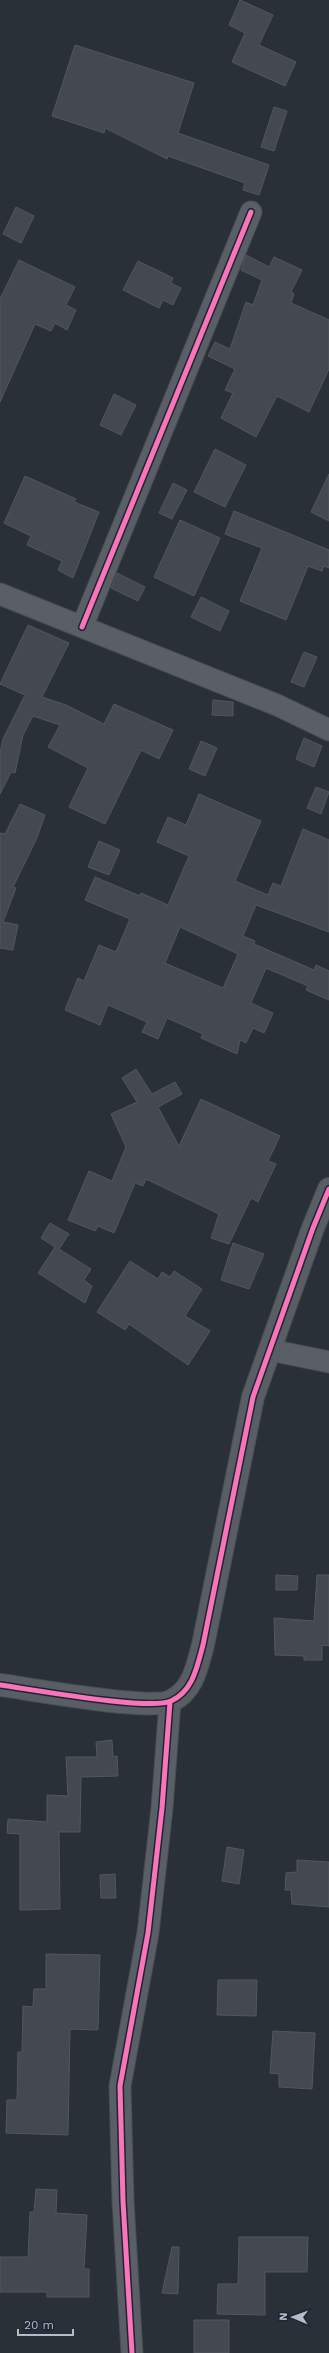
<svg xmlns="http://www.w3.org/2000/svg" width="329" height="2353" font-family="'Work Sans',sans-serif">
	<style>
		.building { fill: #444950; stroke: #52575f; fill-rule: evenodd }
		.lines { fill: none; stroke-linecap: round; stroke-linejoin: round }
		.street-casing { stroke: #484c53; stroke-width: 23 }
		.secondary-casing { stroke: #484c53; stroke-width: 24 }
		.street { stroke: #5a5e66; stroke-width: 21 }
		.secondary { stroke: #595d64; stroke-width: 22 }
		.cycleway-casing { stroke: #1d2633; stroke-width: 8 }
		.cycleway { stroke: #fb73b8; stroke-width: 5 }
	</style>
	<rect width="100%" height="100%" fill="#2a3038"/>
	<path class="building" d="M 240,0 L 273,15 L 259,45 L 296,62 L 285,86 L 232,62 L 245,33 L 229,25 Z
		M 75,45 L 194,83 L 178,133 L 269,165 L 259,195 L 243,190 L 245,183 L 168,156 L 167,159 L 105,128 L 104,133 L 52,116 Z
		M 274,107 L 287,111 L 274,151 L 261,147 Z
		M 16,207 L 34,216 L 21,243 L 3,234 Z
		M 246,255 L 269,267 L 274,257 L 302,270 L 291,292 L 294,294 L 291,303 L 329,320 L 329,369 L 309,412 L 277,396 L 256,437 L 221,418 L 233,393 L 225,390 L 235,369 L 208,356 L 215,342 L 230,349 L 246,302 L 253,305 L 262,280 L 241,270 Z
		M 19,260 L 75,287 L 66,305 L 76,310 L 67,330 L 55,323 L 51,331 L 35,324 L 0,402 L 0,299 Z
		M 138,261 L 173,278 L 171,283 L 181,288 L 173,305 L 163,300 L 159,308 L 123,290 Z
		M 114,394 L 136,405 L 121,435 L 100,425 Z
		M 215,449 L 246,465 L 225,507 L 194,492 Z
		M 329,474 L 329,521 L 311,512 Z
		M 25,476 L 76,499 L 74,502 L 99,512 L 73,578 L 58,570 L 62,561 L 27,545 L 31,536 L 4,523 Z
		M 173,483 L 187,490 L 172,519 L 159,513 Z
		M 234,511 L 329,550 L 329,568 L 324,566 L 322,571 L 308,566 L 286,620 L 240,601 L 262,548 L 225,534 Z
		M 180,520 L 220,538 L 194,596 L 154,577 Z
		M 117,573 L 145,587 L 138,601 L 111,588 Z
		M 201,597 L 229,611 L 220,631 L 191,617 Z
		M 28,625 L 69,643 L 42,697 L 66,705 L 104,724 L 114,704 L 173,730 L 159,759 L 141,750 L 105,824 L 69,807 L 88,768 L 48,747 L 60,725 L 33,716 L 23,735 L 15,773 L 11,772 L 0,794 L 0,753 L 3,739 L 25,695 L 0,684 Z
		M 304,652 L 317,657 L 304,687 L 291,682 Z
		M 213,700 L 233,702 L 233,716 L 212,715 Z
		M 304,738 L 322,746 L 314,767 L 296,759 Z
		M 201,741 L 217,748 L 205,776 L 189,769 Z
		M 316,787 L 329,792 L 321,814 L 307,808 Z
		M 199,794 L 261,821 L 235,881 L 268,895 L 273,883 L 281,886 L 303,829 L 329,840 L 329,932 L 256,905 L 243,936 L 255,941 L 254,944 L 314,970 L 316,965 L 329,971 L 329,1000 L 306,990 L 308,986 L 266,968 L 251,1003 L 273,1013 L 264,1033 L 253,1028 L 246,1043 L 240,1040 L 237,1054 L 201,1038 L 203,1034 L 167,1018 L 158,1039 L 142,1032 L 147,1022 L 108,1005 L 100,1025 L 65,1010 L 78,978 L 84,981 L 99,945 L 116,952 L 130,919 L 85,900 L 95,877 L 140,896 L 141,893 L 168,905 L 189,856 L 157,842 L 168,817 L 186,825 ZM 180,927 L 238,954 L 223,988 L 165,963 Z
		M 20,804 L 45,815 L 37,838 L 13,887 L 16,888 L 3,922 L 18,925 L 13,950 L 0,948 L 0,833 L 5,834 Z
		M 99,841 L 120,850 L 109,875 L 88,867 Z
		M 136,1069 L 152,1094 L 175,1082 L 182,1094 L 158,1107 L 179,1146 L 201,1099 L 280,1136 L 268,1161 L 276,1164 L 258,1202 L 251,1198 L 229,1244 L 211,1238 L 219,1214 L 146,1179 L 143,1186 L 135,1183 L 114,1233 L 98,1226 L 95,1231 L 68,1220 L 89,1171 L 112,1181 L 126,1147 L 111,1114 L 137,1102 L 122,1078 Z
		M 50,1223 L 69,1234 L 59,1249 L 91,1269 L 84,1280 L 92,1286 L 85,1303 L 38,1273 L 55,1247 L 41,1238 Z
		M 233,1243 L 264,1254 L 249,1289 L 221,1280 Z
		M 130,1261 L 158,1279 L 162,1272 L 170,1277 L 174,1271 L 202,1289 L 185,1316 L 210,1331 L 188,1365 L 129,1324 L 125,1330 L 97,1312 Z
		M 276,1575 L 298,1576 L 297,1590 L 276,1590 Z
		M 317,1575 L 329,1575 L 329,1646 L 322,1645 L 322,1660 L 304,1660 L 304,1656 L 275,1655 L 274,1618 L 314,1621 Z
		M 112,1740 L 113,1757 L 117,1756 L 118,1776 L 81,1777 L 80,1832 L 59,1832 L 60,1909 L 20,1910 L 20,1834 L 7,1833 L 8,1819 L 47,1822 L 47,1795 L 68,1796 L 66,1757 L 97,1757 L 96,1742 Z
		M 227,1847 L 244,1850 L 239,1884 L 222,1881 Z
		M 297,1860 L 329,1862 L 329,1907 L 292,1904 L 291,1890 L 285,1890 L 286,1873 L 297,1872 Z
		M 115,1874 L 116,1898 L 101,1898 L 100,1875 Z
		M 46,1954 L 100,1955 L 98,2030 L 70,2029 L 68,2135 L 6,2133 L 7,2100 L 17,2100 L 18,2052 L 22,2052 L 23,2006 L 33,2007 L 34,1989 L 46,1989 Z
		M 218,1980 L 257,1980 L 256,2016 L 217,2015 Z
		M 273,2031 L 315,2033 L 312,2089 L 279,2087 L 279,2074 L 270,2073 Z
		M 36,2189 L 57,2190 L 56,2213 L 87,2215 L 84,2269 L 89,2269 L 89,2297 L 47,2297 L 47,2292 L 0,2292 L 0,2257 L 28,2257 L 30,2212 L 34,2212 Z
		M 239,2237 L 308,2237 L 307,2272 L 265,2272 L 265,2315 L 217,2314 L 218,2284 L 238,2284 Z
		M 172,2247 L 179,2247 L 178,2294 L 162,2293 Z
		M 194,2320 L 229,2320 L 229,2353 L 194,2353 Z"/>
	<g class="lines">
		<g class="street-casing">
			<path id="street" d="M 0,594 L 277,705 L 329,730
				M 82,627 L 251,212
				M 270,1350 L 329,1362
				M 132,2353 L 123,2201 L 120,2086 L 148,1933 L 162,1808 L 170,1702"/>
		</g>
		<g class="secondary-casing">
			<path id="secondary" d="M 0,1685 C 30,1689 150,1711 171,1701 C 193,1691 197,1667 203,1645 L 253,1397 L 313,1228 L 329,1189"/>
		</g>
		<use href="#street" class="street"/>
		<use href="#secondary" class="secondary"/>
		<g class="cycleway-casing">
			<path id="cycleway" d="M 82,627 L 251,212
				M 0,1685 C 30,1689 150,1711 171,1701 C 193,1691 197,1667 203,1645 L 253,1397 L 313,1228 L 329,1189
				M 132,2353 L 123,2201 L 120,2086 L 148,1933 L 162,1808 L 170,1702"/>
		</g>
		<use href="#cycleway" class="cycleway"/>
	</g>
	<g transform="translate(293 2317) rotate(272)" stroke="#1d2633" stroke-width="3" paint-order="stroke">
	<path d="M0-3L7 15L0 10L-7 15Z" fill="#b4bcc9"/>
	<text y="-6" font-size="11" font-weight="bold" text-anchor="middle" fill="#b4bcc9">N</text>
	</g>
	<path d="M18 2329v6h55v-6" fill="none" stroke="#b4bcc9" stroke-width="2"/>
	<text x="24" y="2329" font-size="12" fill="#b4bcc9" stroke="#1d2633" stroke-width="3" paint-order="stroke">20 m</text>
</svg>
